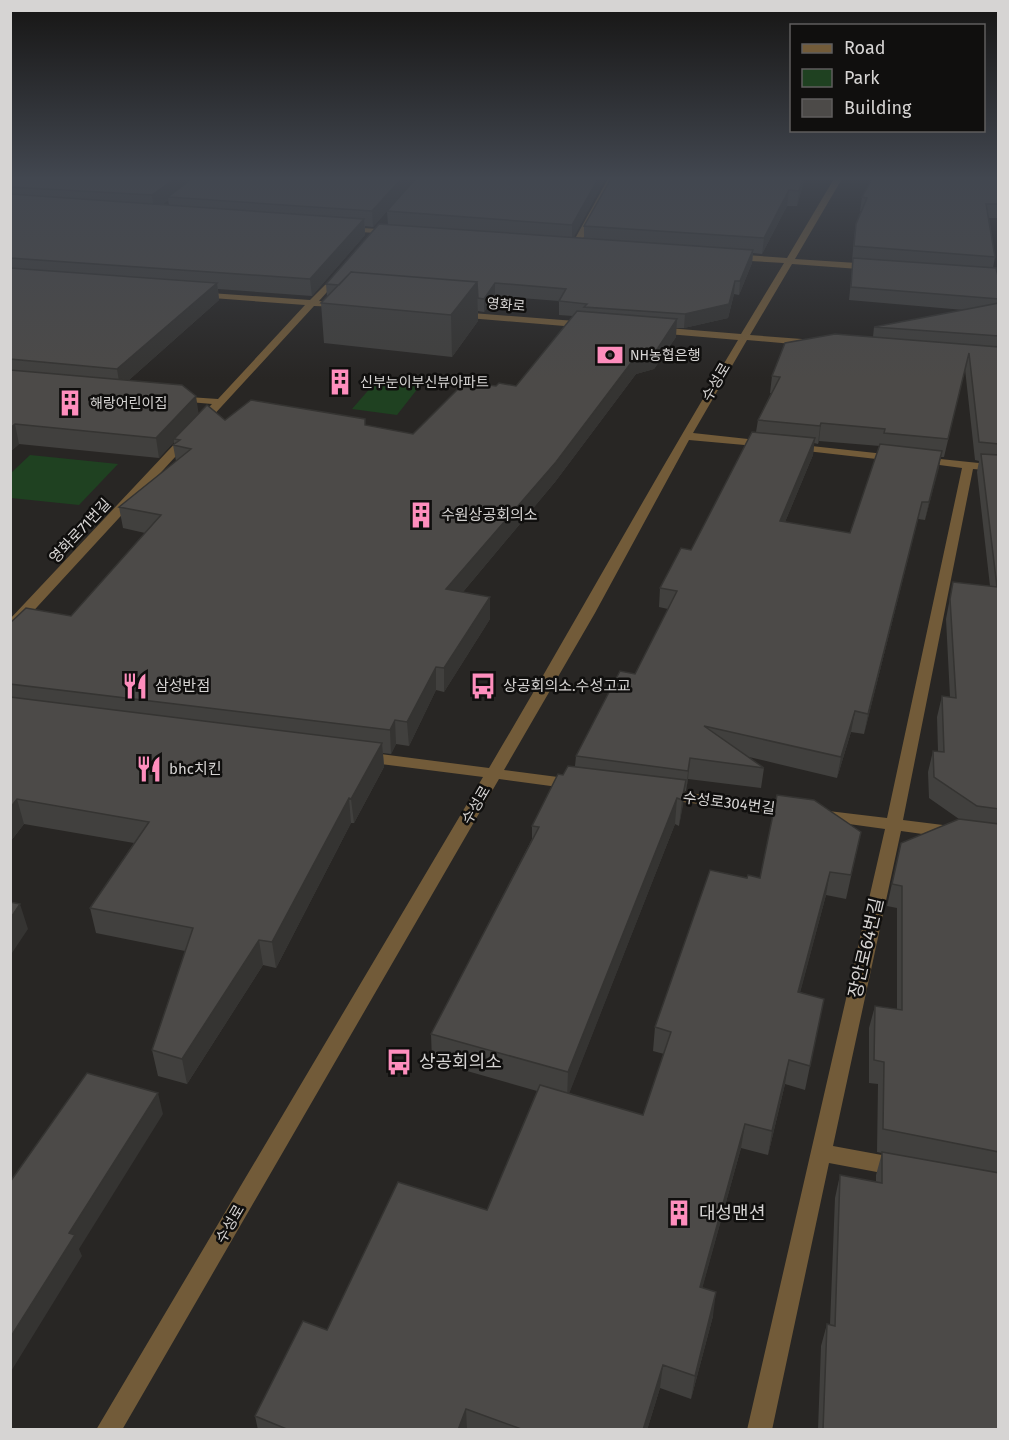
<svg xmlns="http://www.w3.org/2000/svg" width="1009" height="1440" font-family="'Fira Sans','Noto Sans KR',sans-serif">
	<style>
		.green { fill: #1f4121 }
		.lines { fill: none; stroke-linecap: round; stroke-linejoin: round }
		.minor { fill: #725b39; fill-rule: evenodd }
		.wall { fill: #41403e; fill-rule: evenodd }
		.shaded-wall { fill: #353432 }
		.building { fill: #4c4a48; stroke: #353432; stroke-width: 1.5 }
		.labels { text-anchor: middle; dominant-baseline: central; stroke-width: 5; stroke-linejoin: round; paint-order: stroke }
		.far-street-label { font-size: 14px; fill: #d6d4d3; stroke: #100f0e }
		.far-poi-label { font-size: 14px; fill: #d6d4d3; stroke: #100f0e; text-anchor: start }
		.street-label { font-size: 15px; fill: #d6d4d3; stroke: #100f0e }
		.poi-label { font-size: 15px; fill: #d6d4d3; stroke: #100f0e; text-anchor: start }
		.near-street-label { font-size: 18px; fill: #d6d4d3; stroke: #100f0e }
		.near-poi-label { font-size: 18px; fill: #d6d4d3; stroke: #100f0e; text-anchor: start }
	</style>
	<rect width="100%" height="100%" fill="#282624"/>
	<path class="green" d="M 379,378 L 422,383 L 397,415 L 352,409 Z
		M 30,455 L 118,464 L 79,505 L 11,498 L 11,473 Z"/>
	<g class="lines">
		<path class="minor" d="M 609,177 L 617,177 L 579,246 L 572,248 L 571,246 Z
			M 835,177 L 843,177 L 795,259 L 872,264 L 876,267 L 872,270 L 792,264 L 750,335 L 815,340 L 820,343 L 815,346 L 747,340 L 693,433 L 766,441 L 772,444 L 766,447 L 689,440 L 595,613 L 504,770 L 573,779 L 581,784 L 573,789 L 499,779 L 122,1430 L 96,1430 L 483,777 L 365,762 L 357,757 L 365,752 L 489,768 C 573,626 653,481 738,340 L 656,333 L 651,330 L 656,327 L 741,334 L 784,263 L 732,260 L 728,257 L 732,254 L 787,258 Z
			M 346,227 L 394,230 L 398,232 L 394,234 L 343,231 L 342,229 Z
			M 339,271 L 343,274 L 319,301 L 342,303 L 342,307 L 314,306 L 15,631 L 10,632 L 10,619 L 212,404 L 178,401 L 174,400 L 174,396 L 218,399 L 305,305 L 199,297 L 195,294 L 196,292 L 310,300 Z
			M 459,312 L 588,322 L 593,325 L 588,328 L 456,317 L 454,315 Z
			M 793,444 L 894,455 L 900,458 L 894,461 L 789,449 L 789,445 Z
			M 921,457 L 998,465 L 998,471 L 973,469 L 903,820 L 951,826 L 957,828 L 959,832 L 957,836 L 951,838 L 901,831 L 833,1146 L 898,1158 L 906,1161 L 909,1167 L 906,1173 L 898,1176 L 829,1163 L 772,1430 L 747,1430 L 885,829 L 820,820 L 814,819 L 812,815 L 814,811 L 820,810 L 887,818 L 962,468 L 917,462 L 917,458 Z
			M 665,790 L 793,806 L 799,807 L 801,811 L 799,815 L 793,816 L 659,799 L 657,795 L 659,791 Z"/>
	</g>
	<path class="wall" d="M 10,177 L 417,177 L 373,227 L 365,226 L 365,235 L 312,296 L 218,289 L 219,300 L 129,380 L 199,413 L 225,420 L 366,425 L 413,434 L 496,386 L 516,386 L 573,316 L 559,315 L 559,301 L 495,296 L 484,312 L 478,311 L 478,321 L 452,357 L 324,343 L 321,303 L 327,297 L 326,284 L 388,225 L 387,211 L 606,177 L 573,238 L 584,238 L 584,226 L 805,177 L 797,206 L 787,206 L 762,254 L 753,253 L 752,263 L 739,295 L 734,294 L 728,318 L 684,328 L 676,328 L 676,337 L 654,369 L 636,374 L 555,482 L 463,592 L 490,597 L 490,619 L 444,692 L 436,690 L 409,746 L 396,744 L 391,754 L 383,753 L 384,767 L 354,823 L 351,823 L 276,968 L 263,965 L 187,1084 L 158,1076 L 152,1050 L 185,951 L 96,933 L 90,908 L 134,843 L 24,824 L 10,842 L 10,623 L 71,616 L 145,533 L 123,528 L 119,507 L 176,461 L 173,445 L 174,444 L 174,442 L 159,458 L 19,444 L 10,452 ZM 168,200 L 169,205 L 162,205 Z
		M 999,177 L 999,218 L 989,218 L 995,257 L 993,268 L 999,299 L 999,1430 L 818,1430 L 821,1346 L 827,1324 L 830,1325 L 835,1198 L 840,1175 L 876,1182 L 876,1175 L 882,1153 L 877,1152 L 878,1084 L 869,1083 L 869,1028 L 875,1006 L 897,1009 L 897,908 L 887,906 L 901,843 L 959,819 L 929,798 L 928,772 L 933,751 L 938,751 L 937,717 L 942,696 L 950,697 L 946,619 L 953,582 L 990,586 L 977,472 L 979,461 L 975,460 L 965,369 L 944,457 L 941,457 L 925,520 L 918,519 L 864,734 L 851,732 L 837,778 L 749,757 L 764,768 L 761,788 L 688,779 L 686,791 L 685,791 L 679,826 L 675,824 L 569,1093 L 643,1115 L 664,1054 L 653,1051 L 655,1027 L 747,878 L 760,878 L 861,832 L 846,899 L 826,895 L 800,992 L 824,999 L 805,1090 L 785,1084 L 768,1155 L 741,1148 L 702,1288 L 713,1316 L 691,1399 L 660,1388 L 647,1430 L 258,1430 L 255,1416 L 327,1330 L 487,1210 L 537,1091 L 432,1061 L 431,1034 L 532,839 L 532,826 L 563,775 L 575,766 L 576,756 L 635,674 L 668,609 L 659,607 L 660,588 L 691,550 L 756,432 L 758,420 L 771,393 L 770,393 L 772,376 L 873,337 L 874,327 L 964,310 L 849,300 L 853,261 L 852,261 L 854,238 L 856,224 L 861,211 L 860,211 L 862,197 ZM 819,441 L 880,446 L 850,533 L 785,522 L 813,455 L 814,443 L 818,444 Z"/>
	<path class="shaded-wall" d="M 177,177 L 198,177 L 168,197 L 168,200 L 154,211 L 152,195 Z
		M 403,177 L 417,177 L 373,227 L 372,211 Z
		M 599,177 L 606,177 L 572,241 L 572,225 Z
		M 803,177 L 805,177 L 797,206 L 799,191 Z
		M 789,190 L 787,206 L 762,254 L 764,238 Z
		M 364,219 L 365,235 L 312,296 L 310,279 Z
		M 753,250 L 752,263 L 739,295 L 740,281 Z
		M 735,281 L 734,294 L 728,318 L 684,328 L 685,314 Z
		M 477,282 L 478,321 L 452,357 L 451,315 Z
		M 217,283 L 219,300 L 120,388 L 117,369 Z
		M 495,283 L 495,296 L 484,312 L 484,299 Z
		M 677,319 L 676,337 L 654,369 L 636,374 L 555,482 L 447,611 L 446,589 L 637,355 Z
		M 196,396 L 199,416 L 174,439 L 174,442 L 159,458 L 156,438 Z
		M 821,423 L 819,441 L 818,444 L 820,426 Z
		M 15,424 L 19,444 L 10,452 L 10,428 Z
		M 815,438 L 813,455 L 778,539 L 780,521 Z
		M 942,451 L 939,468 L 925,520 L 929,502 Z
		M 922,502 L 918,519 L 864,734 L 868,714 Z
		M 490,597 L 490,619 L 444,692 L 444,668 Z
		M 436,667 L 436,690 L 409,746 L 407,722 Z
		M 855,711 L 851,732 L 837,778 L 841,757 Z
		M 395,720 L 396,744 L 391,754 L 390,730 Z
		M 382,743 L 384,767 L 354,823 L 351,799 Z
		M 690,758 L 688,779 L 686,791 L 688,771 Z
		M 686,780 L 683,806 L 679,826 L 682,800 Z
		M 349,798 L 351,823 L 276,968 L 272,942 Z
		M 677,798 L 675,824 L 567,1099 L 568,1072 Z
		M 17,799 L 24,824 L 10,842 L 10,808 Z
		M 830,872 L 826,895 L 794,1016 L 798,992 Z
		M 20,904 L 28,929 L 10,956 L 10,919 Z
		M 259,940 L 263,965 L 187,1084 L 182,1059 Z
		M 789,1060 L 785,1084 L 768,1155 L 772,1131 Z
		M 158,1093 L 163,1114 L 79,1249 L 82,1256 L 10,1373 L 10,1338 L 69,1233 Z
		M 745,1124 L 741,1148 L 696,1311 L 700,1287 Z
		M 716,1292 L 713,1316 L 691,1399 L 695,1376 Z
		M 663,1365 L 660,1388 L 647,1430 L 643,1430 Z
		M 466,1409 L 467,1430 L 458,1430 Z"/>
	<path class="building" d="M 10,177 L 177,177 L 152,195 L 10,187 Z
		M 194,177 L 403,177 L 372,211 L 168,197 Z
		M 417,177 L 599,177 L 572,225 L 387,211 Z
		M 612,177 L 803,177 L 799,191 L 789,190 L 764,238 L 584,226 Z
		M 873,177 L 999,177 L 999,204 L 986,204 L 995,257 L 854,246 L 856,224 L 867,198 L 862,197 Z
		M 10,194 L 364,219 L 310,279 L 10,258 Z
		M 379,224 L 753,250 L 740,281 L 735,281 L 729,304 L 685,314 L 584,307 L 587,304 L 559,301 L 566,289 L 495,283 L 484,299 L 478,298 L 477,282 L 351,272 L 339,285 L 326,284 Z
		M 853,258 L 996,268 L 999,280 L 999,299 L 851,287 Z
		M 10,268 L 217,283 L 117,369 L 10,359 Z
		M 351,272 L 477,282 L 451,315 L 321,303 Z
		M 999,303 L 999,336 L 874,327 Z
		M 577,311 L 677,319 L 656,351 L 637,355 L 556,462 L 446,589 L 490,597 L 444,668 L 436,667 L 407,722 L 395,720 L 390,730 L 10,684 L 10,623 L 26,608 L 71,616 L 161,515 L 119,507 L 191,449 L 173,445 L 180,440 L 174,439 L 207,405 L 225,420 L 251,400 L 365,419 L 365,425 L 413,434 L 465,382 L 496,386 L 499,383 L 516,386 Z
		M 835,334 L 999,347 L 999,444 L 979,442 L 969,353 L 948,439 L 884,433 L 885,429 L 821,423 L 820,426 L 758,420 L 780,377 L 772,376 L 785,343 Z
		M 10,370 L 182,385 L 196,396 L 156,438 L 15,424 L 10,428 Z
		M 752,432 L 815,438 L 780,521 L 850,533 L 880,444 L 942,451 L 929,502 L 922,502 L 868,714 L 855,711 L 841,757 L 704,726 L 764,768 L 690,758 L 688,771 L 576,756 L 620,671 L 635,674 L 677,591 L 660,588 L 681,548 L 691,550 Z
		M 981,454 L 999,455 L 999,809 L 977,806 L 934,777 L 933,751 L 944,752 L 942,696 L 956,698 L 950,599 L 953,582 L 997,587 Z
		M 10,697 L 382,743 L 351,799 L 349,798 L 272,942 L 259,940 L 182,1059 L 152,1050 L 193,928 L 90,908 L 149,822 L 17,799 L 10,808 Z
		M 568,766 L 686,780 L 682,800 L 677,798 L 568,1072 L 431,1034 L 539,827 L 532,826 L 558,774 L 563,775 Z
		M 777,795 L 814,800 L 861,832 L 851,875 L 830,872 L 798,992 L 824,999 L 810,1066 L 789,1060 L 772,1131 L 745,1124 L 700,1287 L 716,1292 L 695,1376 L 663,1365 L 643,1430 L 524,1430 L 466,1409 L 458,1430 L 289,1430 L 255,1416 L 303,1321 L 327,1330 L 398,1182 L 487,1210 L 540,1085 L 643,1115 L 671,1032 L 655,1027 L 710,870 L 747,878 L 748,875 L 760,878 Z
		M 959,819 L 999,824 L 999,1152 L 883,1129 L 884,1062 L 874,1060 L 875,1006 L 902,1010 L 902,886 L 892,884 L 901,843 Z
		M 10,902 L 20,904 L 10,919 Z
		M 87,1073 L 158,1093 L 69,1233 L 75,1235 L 10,1338 L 10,1182 Z
		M 882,1152 L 999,1173 L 999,1430 L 823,1430 L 827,1324 L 835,1326 L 840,1175 L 882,1183 Z"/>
	<linearGradient id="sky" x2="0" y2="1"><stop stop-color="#161514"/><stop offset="0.47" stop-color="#424750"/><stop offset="1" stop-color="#424750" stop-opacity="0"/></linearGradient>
	<rect width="1009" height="379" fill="url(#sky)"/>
	<defs>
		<g id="bank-bare" transform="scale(2.07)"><path d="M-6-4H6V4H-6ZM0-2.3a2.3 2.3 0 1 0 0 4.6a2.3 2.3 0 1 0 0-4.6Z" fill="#fe8ebd" stroke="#100f0e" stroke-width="2.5" paint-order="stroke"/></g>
		<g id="building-bare" transform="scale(2.07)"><path d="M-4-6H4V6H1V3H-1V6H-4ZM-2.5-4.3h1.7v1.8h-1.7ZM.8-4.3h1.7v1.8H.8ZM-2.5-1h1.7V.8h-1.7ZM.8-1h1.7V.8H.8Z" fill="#fe8ebd" stroke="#100f0e" stroke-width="2.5" paint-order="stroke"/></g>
		<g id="restaurant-bare" transform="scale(2.07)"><path d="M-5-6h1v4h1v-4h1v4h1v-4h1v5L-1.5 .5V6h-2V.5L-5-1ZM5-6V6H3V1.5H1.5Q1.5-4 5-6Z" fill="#fe8ebd" stroke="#100f0e" stroke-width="2.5" paint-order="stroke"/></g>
		<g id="bus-bare" transform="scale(2.07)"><path d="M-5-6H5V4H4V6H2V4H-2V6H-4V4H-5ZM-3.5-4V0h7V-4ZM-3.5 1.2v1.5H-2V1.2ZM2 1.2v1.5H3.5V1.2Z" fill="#fe8ebd" stroke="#100f0e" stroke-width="2.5" paint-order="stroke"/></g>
	</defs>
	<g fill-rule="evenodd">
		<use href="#bank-bare" x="610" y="355"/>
		<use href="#building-bare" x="340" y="382"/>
		<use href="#building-bare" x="70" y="403"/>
		<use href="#building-bare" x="421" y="515"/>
		<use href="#restaurant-bare" x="135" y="686"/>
		<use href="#bus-bare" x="483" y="686"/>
		<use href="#restaurant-bare" x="149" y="769"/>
		<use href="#bus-bare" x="399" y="1062"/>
		<use href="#building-bare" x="679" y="1213"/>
	</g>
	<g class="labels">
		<g class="far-street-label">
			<text transform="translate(506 305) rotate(5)">영화로</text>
		</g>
		<g class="far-poi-label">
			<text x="630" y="355">NH농협은행</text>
			<text x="360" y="382">신부눈이부신뷰아파트</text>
			<text x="90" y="403">해랑어린이집</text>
		</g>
		<g class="street-label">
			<text transform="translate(716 382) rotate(-60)">수성로</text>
			<text transform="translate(80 531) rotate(-47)">영화로71번길</text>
			<text transform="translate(729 803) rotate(7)">수성로304번길</text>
			<text transform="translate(476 805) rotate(-60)">수성로</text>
			<text transform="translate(230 1224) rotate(-60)">수성로</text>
		</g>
		<g class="poi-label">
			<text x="441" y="515">수원상공회의소</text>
			<text x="155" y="686">삼성반점</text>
			<text x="503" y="686">상공회의소.수성고교</text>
			<text x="169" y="769">bhc치킨</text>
		</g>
		<g class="near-street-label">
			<text transform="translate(866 948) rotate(-77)">장안로64번길</text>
		</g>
		<g class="near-poi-label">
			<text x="419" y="1062">상공회의소</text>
			<text x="699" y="1213">대성맨션</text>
		</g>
	</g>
	<rect width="1009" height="1440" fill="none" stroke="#d6d4d3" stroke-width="24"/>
	<rect x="790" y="24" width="195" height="108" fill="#100f0e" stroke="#5f5e5d" stroke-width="1.5"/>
	<rect x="802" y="44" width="30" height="9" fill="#725b39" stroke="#5f5e5d" stroke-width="1.5"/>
	<text x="844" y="54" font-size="18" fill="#d6d4d3">Road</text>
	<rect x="802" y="69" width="30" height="18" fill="#1f4121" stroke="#5f5e5d" stroke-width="1.5"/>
	<text x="844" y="84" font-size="18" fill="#d6d4d3">Park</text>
	<rect x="802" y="99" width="30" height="18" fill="#4c4a48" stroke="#5f5e5d" stroke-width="1.5"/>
	<text x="844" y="114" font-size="18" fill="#d6d4d3">Building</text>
</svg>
